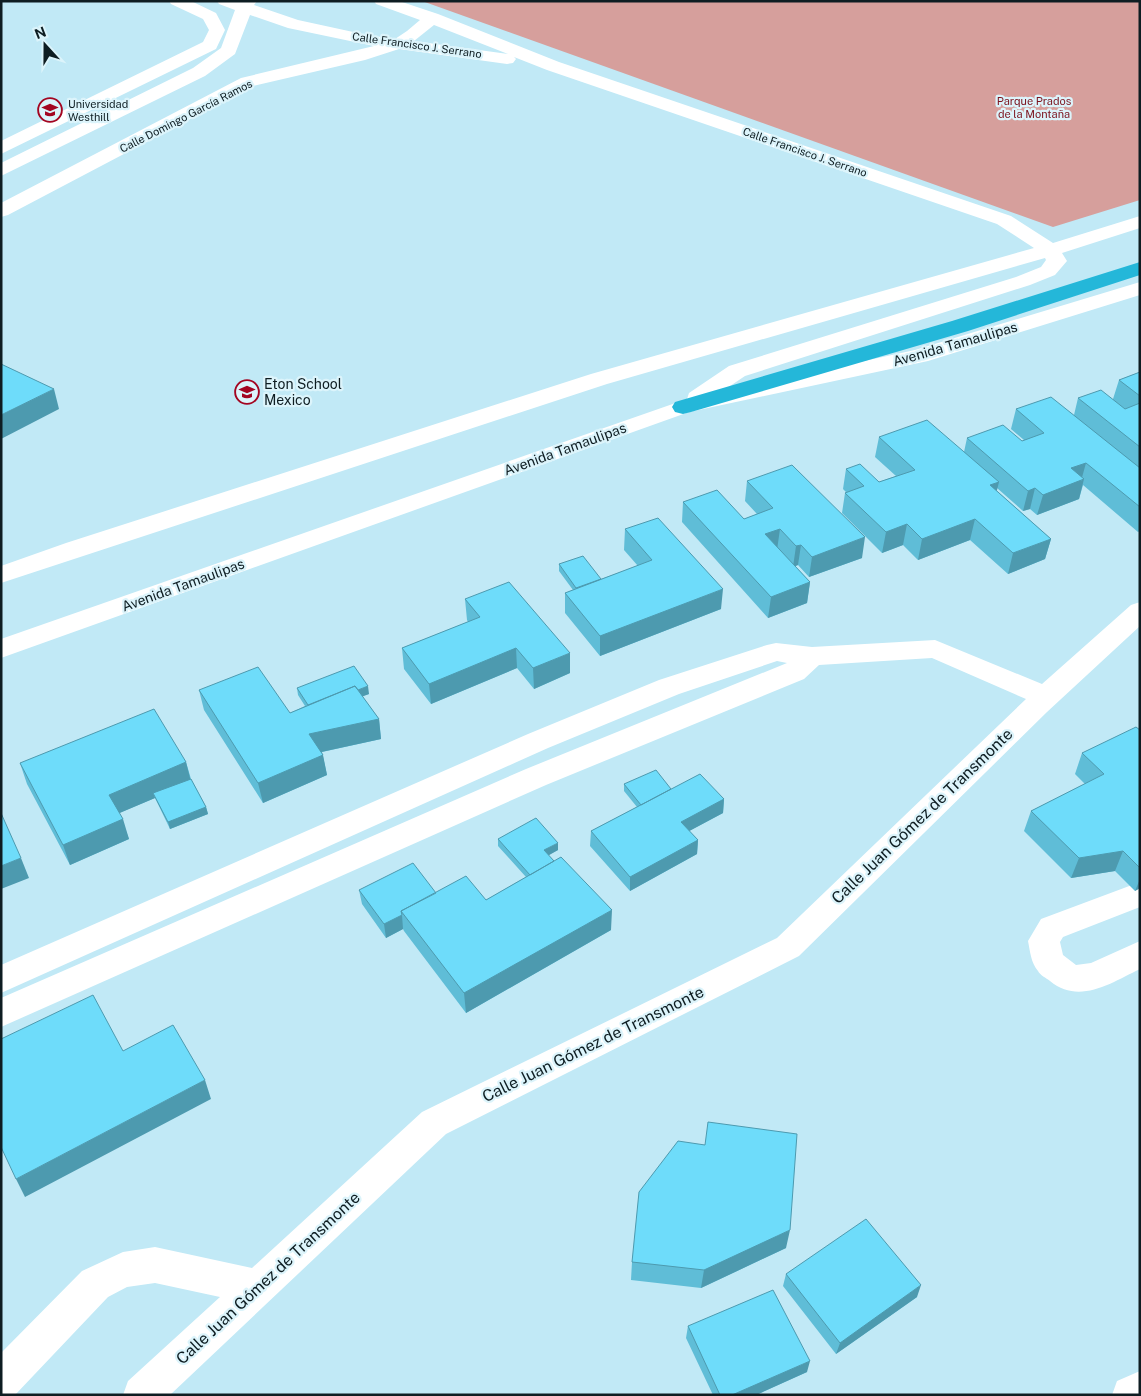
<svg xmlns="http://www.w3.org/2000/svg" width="1141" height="1396" font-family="'Public Sans',sans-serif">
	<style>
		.green { fill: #d69f9c }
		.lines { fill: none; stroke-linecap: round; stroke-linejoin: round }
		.minor { fill: #fff; fill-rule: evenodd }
		.highway { fill: #24b7d9; fill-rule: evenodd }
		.wall { fill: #5fbdd7 }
		.shaded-wall { fill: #4d9aaf }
		.building { fill: #6edcfa; stroke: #4d9aaf }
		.labels { text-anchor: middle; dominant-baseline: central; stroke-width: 4.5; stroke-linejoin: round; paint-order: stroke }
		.far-street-label { font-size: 11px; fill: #0e1d22; stroke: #dcf4fb }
		.far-park-label { font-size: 11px; fill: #7b111c; stroke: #dcf4fb }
		.far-poi-label { font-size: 11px; fill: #0e1d22; stroke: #dcf4fb; text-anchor: start }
		.street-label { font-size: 14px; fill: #0e1d22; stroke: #dcf4fb }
		.poi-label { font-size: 14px; fill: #0e1d22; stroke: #dcf4fb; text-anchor: start }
		.near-street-label { font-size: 16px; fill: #0e1d22; stroke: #dcf4fb }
	</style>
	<rect width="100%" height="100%" fill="#c1e9f6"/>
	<path class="green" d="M 422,1 L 1140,1 L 1140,200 L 1053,227 Z"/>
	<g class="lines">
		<path class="minor" d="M 169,1 L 191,1 L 216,13 L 225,30 L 216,49 L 1,154 L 1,141 L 203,42 L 209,30 L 203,19 L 171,4 Z
			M 217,1 L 257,1 L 254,5 L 298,20 L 367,35 L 395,39 L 407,31 L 420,20 L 376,4 L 374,1 L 399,1 L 438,14 L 559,62 L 1011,216 L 1053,243 L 1140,216 L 1140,228 L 1062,253 L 1067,261 L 1055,275 L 1030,285 L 745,376 L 721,392 L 915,350 L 1140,282 L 1140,295 L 928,361 L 689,412 L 1,658 L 1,639 L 687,399 L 689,393 L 729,366 L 1016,277 L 1041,267 L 1046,260 L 1045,258 L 607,384 L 1,583 L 1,566 L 66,543 L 591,374 L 1034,248 L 997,224 L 547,70 L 514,57 L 516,59 L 513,63 L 507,64 L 399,49 L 365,60 L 253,86 L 8,215 L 1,217 L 1,203 L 241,78 L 374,46 L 288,28 L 250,15 L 235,54 L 205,76 L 1,176 L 1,163 L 193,68 L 221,48 L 235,10 L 219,4 ZM 434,25 L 508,54 L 414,41 Z
			M 1140,602 L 1140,626 L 1047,712 L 799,956 L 446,1134 L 170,1395 L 123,1395 L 128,1381 L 220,1297 L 155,1283 L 127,1287 L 108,1297 L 15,1395 L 1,1395 L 1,1353 L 82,1271 L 123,1252 L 155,1247 L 252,1268 L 422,1112 L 777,938 L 1026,699 L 932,658 L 819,665 L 804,679 L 546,785 L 1,1027 L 1,998 L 526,769 L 787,663 L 777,661 L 679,694 L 548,748 L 1,993 L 1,965 L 528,734 L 659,680 L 767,645 L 776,643 L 812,647 L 935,640 L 1042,684 L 1131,605 Z
			M 1140,882 L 1140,907 L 1063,937 L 1060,942 L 1063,955 L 1076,965 L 1091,963 L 1140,941 L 1140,969 C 1111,983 1079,1005 1050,981 C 1046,978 1040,975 1038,971 C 1031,963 1030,951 1028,941 L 1041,919 Z
			M 1140,1371 L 1140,1395 L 1112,1395 L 1117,1381 Z"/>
		<path class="highway" d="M 1140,262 L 1140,275 L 968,331 L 691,412 L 683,414 L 675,412 L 672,407 L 675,402 L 952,321 Z"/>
	</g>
	<path class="wall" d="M 1140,372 L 1140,531 L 1138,532 L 1083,485 L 1079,499 L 1037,515 L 1030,509 L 1023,511 L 997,488 L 997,491 L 1051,539 L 1045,559 L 1008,574 L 970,540 L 918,560 L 903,545 L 882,553 L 842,513 L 845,493 L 846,492 L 843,489 L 846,469 L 879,482 L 896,476 L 875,457 L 879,437 L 964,452 L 967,438 L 1022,441 L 1024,440 L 1011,429 L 1016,409 L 1074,415 L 1078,398 L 1113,399 L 1119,380 Z
		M 747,481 L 862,558 L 809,577 L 798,565 L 795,566 L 810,582 L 807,603 L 768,618 L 682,522 L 683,502 L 744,519 L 757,514 L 745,501 Z
		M 625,529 L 721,609 L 600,656 L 565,613 L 565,593 L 573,590 L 559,571 L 559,564 L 601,579 L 638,566 L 624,550 Z
		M 465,599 L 570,673 L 534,689 L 517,668 L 431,704 L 404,669 L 402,648 L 468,622 L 467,620 Z
		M 297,688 L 369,694 L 362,696 L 379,719 L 381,739 L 322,752 L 327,775 L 263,803 L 204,710 L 199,690 L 290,713 L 305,706 L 298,695 Z
		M 1140,730 L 1140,888 L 1135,891 L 1115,871 L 1071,878 L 1024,831 L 1031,811 L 1085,784 L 1075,774 L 1082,753 Z
		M 186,762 L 191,779 L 206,807 L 208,814 L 170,829 L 155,798 L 119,813 L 129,839 L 70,865 L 27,784 L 20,763 Z
		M 624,784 L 671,789 L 724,799 L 723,813 L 689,831 L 698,840 L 697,854 L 630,891 L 590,846 L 591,831 L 637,807 L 624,791 Z
		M 498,839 L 558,850 L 548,855 L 611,930 L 466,1013 L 404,931 L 403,929 L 386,938 L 362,904 L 359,890 L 486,900 L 526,877 L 498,846 Z
		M 705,1145 L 786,1248 L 701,1288 L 631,1280 L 632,1262 Z
		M 786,1274 L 917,1297 L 836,1354 L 783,1286 Z
		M 688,1326 L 807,1372 L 756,1395 L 713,1395 L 686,1338 Z"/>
	<path class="shaded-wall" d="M 54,389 L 59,409 L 1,439 L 1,415 Z
		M 1086,463 L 1081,481 L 1084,479 L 1079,499 L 1037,515 L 1043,495 L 1071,468 Z
		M 999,482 L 994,502 L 990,485 Z
		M 1035,488 L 1030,509 L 1023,511 L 1028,491 Z
		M 975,519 L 970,540 L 918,560 L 922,539 Z
		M 907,524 L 903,545 L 882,553 L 886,532 Z
		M 780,529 L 777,550 L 765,534 Z
		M 865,537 L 862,558 L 809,577 L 812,557 Z
		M 1051,539 L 1045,559 L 1008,574 L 1013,553 Z
		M 801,545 L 798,565 L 793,567 L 796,546 Z
		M 810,582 L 807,603 L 768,618 L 771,597 Z
		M 723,589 L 721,609 L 600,656 L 600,636 Z
		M 516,648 L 517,668 L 431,704 L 429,684 Z
		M 570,653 L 570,673 L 534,689 L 533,668 Z
		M 368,686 L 369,694 L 311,716 L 310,709 Z
		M 379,719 L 381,739 L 312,754 L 309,734 Z
		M 323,755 L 327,775 L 263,803 L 258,783 Z
		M 186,762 L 191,782 L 153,793 L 155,798 L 115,815 L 109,795 Z
		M 724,799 L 723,813 L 680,836 L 681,822 Z
		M 206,807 L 208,814 L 170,829 L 168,822 Z
		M 123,819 L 129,839 L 70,865 L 63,845 Z
		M 698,840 L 697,854 L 630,891 L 630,877 Z
		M 558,843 L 558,850 L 544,858 L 544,850 Z
		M 1123,851 L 1115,871 L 1071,878 L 1079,858 Z
		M 21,858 L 29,878 L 1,889 L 1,866 Z
		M 1140,879 L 1140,888 L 1135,891 Z
		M 612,910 L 611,930 L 466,1013 L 464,993 Z
		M 402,915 L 403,929 L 386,938 L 384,924 Z
		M 205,1080 L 211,1099 L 25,1197 L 16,1179 Z
		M 790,1230 L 786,1248 L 701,1288 L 704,1270 Z
		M 921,1285 L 917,1297 L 836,1354 L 840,1343 Z
		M 810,1361 L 807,1372 L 756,1395 L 732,1395 Z"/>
	<path class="building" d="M 1,364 L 54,389 L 1,415 Z
		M 1140,372 L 1140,396 L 1119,380 Z
		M 1101,390 L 1125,409 L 1140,403 L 1140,447 L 1078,398 Z
		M 1051,397 L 1140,468 L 1140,507 L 1086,463 L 1071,468 L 1084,479 L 1043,495 L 1035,488 L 1028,491 L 967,438 L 1003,425 L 1022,441 L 1044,433 L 1016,409 Z
		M 927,420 L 999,482 L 990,485 L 1051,539 L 1013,553 L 975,519 L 922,539 L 907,524 L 886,532 L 845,493 L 864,486 L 846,469 L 860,464 L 879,482 L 915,470 L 879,437 Z
		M 792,465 L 865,537 L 812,557 L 801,545 L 796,546 L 780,529 L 765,534 L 810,582 L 771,597 L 683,502 L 717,490 L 744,519 L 773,508 L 747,481 Z
		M 658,518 L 723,589 L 600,636 L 565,593 L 652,560 L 625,529 Z
		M 583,556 L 601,579 L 576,588 L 559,564 Z
		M 509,582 L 570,653 L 533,668 L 516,648 L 429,684 L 402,648 L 480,617 L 465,599 Z
		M 354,666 L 368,686 L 358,690 L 355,686 L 308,705 L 297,688 Z
		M 258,667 L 290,713 L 355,686 L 379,719 L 309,734 L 323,755 L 258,783 L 199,690 Z
		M 154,709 L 186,762 L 109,795 L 123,819 L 63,845 L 20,763 Z
		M 1136,727 L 1140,730 L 1140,868 L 1123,851 L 1079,858 L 1031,811 L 1104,774 L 1082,753 Z
		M 656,770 L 671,789 L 641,805 L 624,784 Z
		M 700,774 L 724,799 L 681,822 L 698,840 L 630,877 L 591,831 Z
		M 191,779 L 206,807 L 168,822 L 153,793 Z
		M 1,813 L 21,858 L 1,866 Z
		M 536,818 L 558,843 L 544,850 L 554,861 L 530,875 L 498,839 Z
		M 561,857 L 612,910 L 464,993 L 401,911 L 466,876 L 486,900 Z
		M 413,863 L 436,893 L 401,911 L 402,915 L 384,924 L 359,890 Z
		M 93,995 L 123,1051 L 173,1025 L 205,1080 L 16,1179 L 1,1147 L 1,1039 Z
		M 708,1122 L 797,1134 L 790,1230 L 704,1270 L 632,1262 L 639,1192 L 678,1141 L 705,1145 Z
		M 866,1219 L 921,1285 L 840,1343 L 786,1274 Z
		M 773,1290 L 810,1361 L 732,1395 L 720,1395 L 688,1326 Z"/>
	<defs>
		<g id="university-ring" transform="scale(1.25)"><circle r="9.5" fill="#dcf4fb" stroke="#a30521" stroke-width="1.5"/><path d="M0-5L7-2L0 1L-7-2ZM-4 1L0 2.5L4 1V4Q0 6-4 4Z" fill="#a30521"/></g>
		<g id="school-ring" transform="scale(1.25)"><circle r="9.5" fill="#dcf4fb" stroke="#a30521" stroke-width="1.5"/><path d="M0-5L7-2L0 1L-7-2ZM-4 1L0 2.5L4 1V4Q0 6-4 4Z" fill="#a30521"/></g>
	</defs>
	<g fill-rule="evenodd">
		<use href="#university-ring" x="50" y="110"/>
		<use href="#school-ring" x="247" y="392"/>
	</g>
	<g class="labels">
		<g class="far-street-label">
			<text transform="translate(417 45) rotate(8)">Calle Francisco J. Serrano</text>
			<text transform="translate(186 116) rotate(-27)">Calle Domingo García Ramos</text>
			<text transform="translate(805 152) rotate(19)">Calle Francisco J. Serrano</text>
		</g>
		<g class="far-park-label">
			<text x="1034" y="101">Parque Prados<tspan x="1034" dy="13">de la Montaña</tspan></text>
		</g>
		<g class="far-poi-label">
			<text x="68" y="104">Universidad<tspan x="68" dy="13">Westhill</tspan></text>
		</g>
		<g class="street-label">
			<text transform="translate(955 344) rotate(-16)">Avenida Tamaulipas</text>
			<text transform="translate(565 449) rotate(-20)">Avenida Tamaulipas</text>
			<text transform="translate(183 585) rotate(-20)">Avenida Tamaulipas</text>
		</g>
		<g class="poi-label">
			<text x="264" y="384">Eton School<tspan x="264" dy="16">Mexico</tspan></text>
		</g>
		<g class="near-street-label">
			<text transform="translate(922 816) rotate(-44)">Calle Juan Gómez de Transmonte</text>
			<text transform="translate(593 1044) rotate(-26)">Calle Juan Gómez de Transmonte</text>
			<text transform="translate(268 1278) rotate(-43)">Calle Juan Gómez de Transmonte</text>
		</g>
	</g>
	<rect width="1141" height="1396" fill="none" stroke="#0e1d22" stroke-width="5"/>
	<g transform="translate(45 45) rotate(339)" stroke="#dcf4fb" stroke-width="4" paint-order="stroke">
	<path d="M0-4L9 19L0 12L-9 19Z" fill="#0e1d22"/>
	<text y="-8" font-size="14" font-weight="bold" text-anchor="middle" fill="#0e1d22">N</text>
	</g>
</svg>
